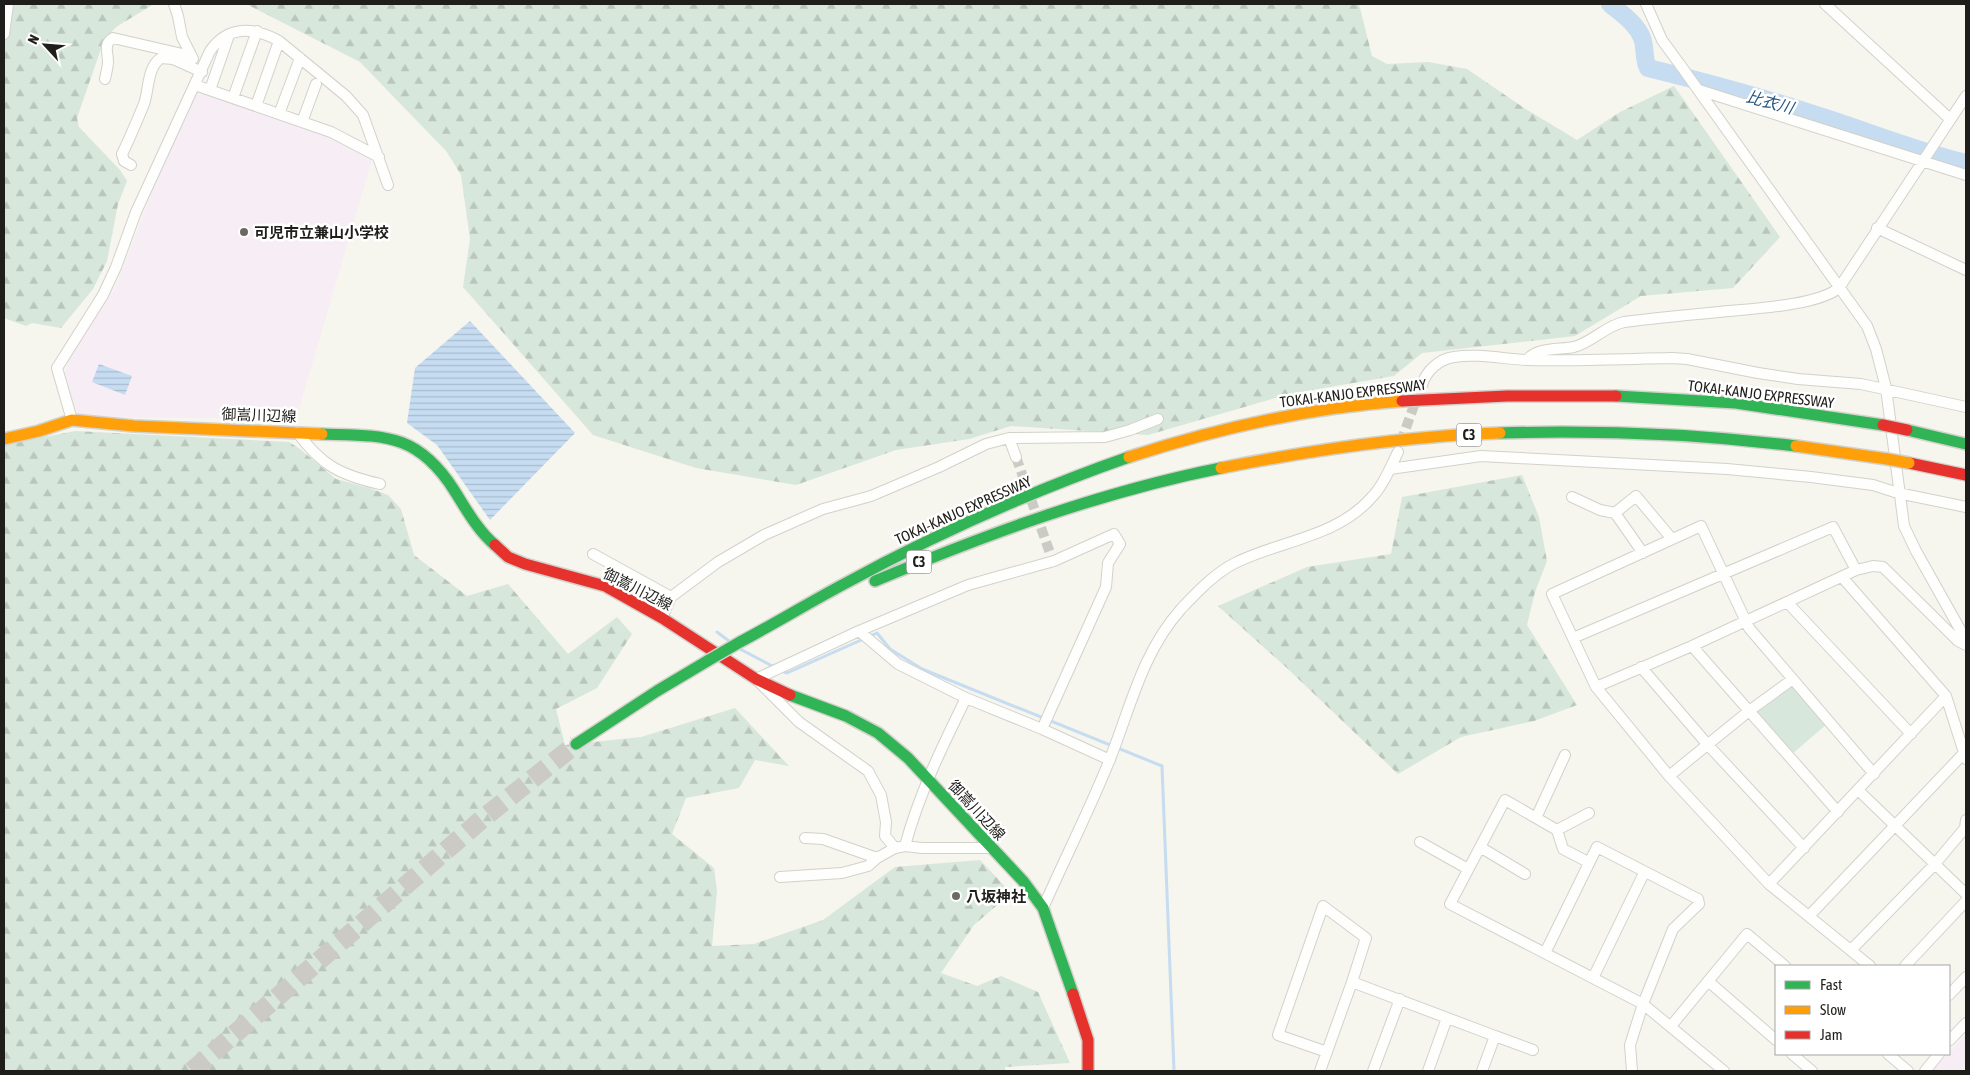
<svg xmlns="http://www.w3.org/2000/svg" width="1970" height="1075" font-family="'Asap Condensed','Noto Sans JP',sans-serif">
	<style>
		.education { fill: #f7edf4 }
		.green { fill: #d8e7db }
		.forest { fill: url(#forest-firs) }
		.water { fill: url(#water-rules) }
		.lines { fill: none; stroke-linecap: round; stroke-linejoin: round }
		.stream { stroke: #c6dcf1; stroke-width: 3 }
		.river { stroke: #c6dcf1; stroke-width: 18 }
		.street-tunnel { stroke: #cbcac4; stroke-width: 10; stroke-dasharray: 10 5; stroke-linecap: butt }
		.highway-tunnel { stroke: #cbcac4; stroke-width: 19; stroke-dasharray: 19 9; stroke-linecap: butt }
		.street-casing { stroke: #d2d1cc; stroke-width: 12 }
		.fast-casing { stroke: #d2d1cc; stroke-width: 14 }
		.slow-casing { stroke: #d2d1cc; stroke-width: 14 }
		.jam-casing { stroke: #d2d1cc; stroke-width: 14 }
		.street { stroke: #fefefc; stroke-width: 10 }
		.fast { stroke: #30b455; stroke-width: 11 }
		.slow { stroke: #ff9f0a; stroke-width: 11 }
		.jam { stroke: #e5322d; stroke-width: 11 }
		.fast-bridge-casing { stroke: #d2d1cc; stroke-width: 14; stroke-linecap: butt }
		.slow-bridge-casing { stroke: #d2d1cc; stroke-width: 14; stroke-linecap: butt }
		.jam-bridge-casing { stroke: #d2d1cc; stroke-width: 14; stroke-linecap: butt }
		.fast-bridge { stroke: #30b455; stroke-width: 11 }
		.slow-bridge { stroke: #ff9f0a; stroke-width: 11 }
		.jam-bridge { stroke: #e5322d; stroke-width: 11 }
		.poi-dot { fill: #6a6964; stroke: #fff; stroke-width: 2 }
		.labels { text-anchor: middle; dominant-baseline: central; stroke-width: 5; stroke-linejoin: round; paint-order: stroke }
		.shield { fill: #fff; stroke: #62625f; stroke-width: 1 }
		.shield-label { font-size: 14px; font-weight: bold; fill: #1f1e1a }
		.poi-label { font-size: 15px; font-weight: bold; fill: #1f1e1a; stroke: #fff; text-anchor: start }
		.street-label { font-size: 15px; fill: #1f1e1a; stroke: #fff }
		.water-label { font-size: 16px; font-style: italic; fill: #275682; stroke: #fff }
	</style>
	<defs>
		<pattern id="forest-firs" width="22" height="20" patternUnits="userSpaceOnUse" patternTransform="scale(1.25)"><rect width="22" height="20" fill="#d8e7db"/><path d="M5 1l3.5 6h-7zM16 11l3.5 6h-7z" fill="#b9c6bb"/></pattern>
		<pattern id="water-rules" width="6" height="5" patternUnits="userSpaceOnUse" patternTransform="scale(1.25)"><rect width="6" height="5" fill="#c6dcf1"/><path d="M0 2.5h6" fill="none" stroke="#aabcce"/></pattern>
	</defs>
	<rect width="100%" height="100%" fill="#f6f5ee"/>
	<path class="education" d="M 198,90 L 324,135 L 372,160 L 296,419 L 84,417 L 75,410 L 65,375 L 70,354 L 115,288 L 158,177 Z
		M 1966,1034 L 1966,1071 L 1932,1071 L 1949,1054 Z"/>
	<path class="green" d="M 1792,683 L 1828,723 L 1791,755 L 1753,712 Z"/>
	<path class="forest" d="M 4,4 L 154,4 L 116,27 L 104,40 L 77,118 L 79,127 L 120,170 L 127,181 L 118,204 L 107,261 L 93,289 L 61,328 L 32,323 L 26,326 L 4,318 Z
		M 246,4 L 1359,4 L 1372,56 L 1387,64 L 1428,62 L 1467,69 L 1524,108 L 1577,140 L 1620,112 L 1674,86 L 1780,237 L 1733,288 L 1641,296 L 1575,336 L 1422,353 L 1394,376 L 1289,394 L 1148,435 L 1011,426 L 969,439 L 896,450 L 796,485 L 696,468 L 593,435 L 463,287 L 470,239 L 461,175 L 447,152 L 360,62 Z
		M 75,431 L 289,442 L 300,449 L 336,479 L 369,488 L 388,495 L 401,509 L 414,555 L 467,596 L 508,584 L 568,654 L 617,617 L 632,634 L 597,688 L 556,709 L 565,745 L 641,737 L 735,708 L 789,766 L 755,760 L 739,788 L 686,798 L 672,834 L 714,868 L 717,891 L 712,946 L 754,944 L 823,920 L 895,867 L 980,860 L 1011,893 L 974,925 L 941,973 L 977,986 L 1001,976 L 1038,992 L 1070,1063 L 1005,1067 L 1005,1071 L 4,1071 L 4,445 Z
		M 1522,475 L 1539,517 L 1547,561 L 1535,592 L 1527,625 L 1577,705 L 1534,721 L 1461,737 L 1398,774 L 1289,670 L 1218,606 L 1307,567 L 1391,554 L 1402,497 Z"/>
	<path class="water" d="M 470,321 L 575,433 L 490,520 L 437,445 L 407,423 L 415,368 Z
		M 99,364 L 132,376 L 125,395 L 92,382 Z"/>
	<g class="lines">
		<path class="stream" d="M 717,632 L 729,641
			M 740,649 L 776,668
			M 782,671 L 787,673 L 877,633 L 890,649 L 922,669 L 1162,766 L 1174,1071"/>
		<path class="river" d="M 1610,4 C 1621,13 1637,24 1642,38 C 1646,48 1643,58 1648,68 C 1701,81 1754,95 1807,112 C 1860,128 1912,150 1966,163"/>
		<path class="street-tunnel" d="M 1401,442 L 1417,397
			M 1016,457 L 1050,553"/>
		<path class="highway-tunnel" d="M 192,1071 L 481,820 L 576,744"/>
		<g class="street-casing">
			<path id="street" d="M 174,4 L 178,16 L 182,37 L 193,59
				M 1646,4 L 1662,40 L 1681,66 L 1867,326 L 1876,349 L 1886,388 L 1904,526 L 1916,551 L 1966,640
				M 1825,4 L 1950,119
				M 4,34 L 8,4
				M 105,79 C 106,73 108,67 108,62 C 108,52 103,44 113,38 L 191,56
				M 195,85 L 331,132 L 379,157
				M 210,90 L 229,35
				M 1699,90 L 1966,175
				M 233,98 L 257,31
				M 256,106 L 279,41
				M 279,114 L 300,58
				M 302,122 L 316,84
				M 131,165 L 124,161 L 122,154 C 130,138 137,121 144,104 C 149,90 147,67 161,58 L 173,59 L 202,72
				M 1877,228 L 1966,270
				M 1527,360 C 1537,347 1559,350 1574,347 C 1593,342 1605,326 1624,322 C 1655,318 1687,315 1719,312 C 1748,309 1817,306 1839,288 L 1966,96
				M 1422,385 C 1426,371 1439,359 1454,357 C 1478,353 1503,359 1527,360 C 1575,361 1623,359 1672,358 L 1687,359 L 1758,373 L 1798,379 L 1861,384 L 1966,407
				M 72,420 L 57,368 L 103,295 L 116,267 L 136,212 L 210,51 C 228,25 254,27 279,41 L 346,96 L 363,115 L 388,185
				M 297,432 C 321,465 340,475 380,484
				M 1009,438 L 1016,457
				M 1390,469 L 1481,456 L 1727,469 L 1811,477 L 1873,485 L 1898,493 L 1966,507
				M 1572,497 L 1600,510 L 1615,513 L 1636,496 L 1672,539
				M 1615,513 L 1643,553
				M 593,554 L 671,597
				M 1842,577 L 1946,696 L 1966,759
				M 1787,602 L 1911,734
				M 662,618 L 671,597 L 718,562 L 764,535 L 823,509 L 871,496 L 939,467 L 986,444 L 1009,438 L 1105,437 L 1130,430 L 1158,419
				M 859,631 L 898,664 L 966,698 L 1042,729 L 1110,760
				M 1573,638 L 1833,527 L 1856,570
				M 1692,646 L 1838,812
				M 1641,667 L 1708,745 L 1804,848
				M 1596,687 L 1692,646 L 1856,570 L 1873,566 L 1883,567 L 1958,641 L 1966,645
				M 1669,776 L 1749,711 L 1793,679
				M 1858,790 L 1966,894
				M 1536,818 L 1565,755
				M 1557,830 L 1589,813
				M 805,838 L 823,839 L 877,858
				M 1420,842 L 1468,869
				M 905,846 C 919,794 942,747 966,698
				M 1480,847 L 1525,874
				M 992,848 L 922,848 L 905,846 L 895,848 L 885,836 L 886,822 L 881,795 L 868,771 L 799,722 L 756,679 L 859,631 L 968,585 L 1054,561 L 1114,534 L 1120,544 L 1108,563 L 1106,587 L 1042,729
				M 1588,862 L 1563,849 L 1557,830 L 1505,800 L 1450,904 L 1643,1004 L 1724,1071
				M 780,877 L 842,873 L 868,866 L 877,858 L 895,848
				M 1769,884 L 1946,696
				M 1043,908 C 1065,858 1090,809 1110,759 C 1131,706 1142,653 1181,609 C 1196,593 1215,573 1235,563 C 1279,541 1337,537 1371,498 C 1383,486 1390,468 1398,452
				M 1809,916 L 1965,752
				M 1851,950 L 1934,865 L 1965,828 L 1966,820
				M 1545,953 L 1597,847 L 1698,899 L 1699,904 L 1673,929 L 1643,1004 L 1630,1045 L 1632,1071
				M 1870,966 L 1769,884 L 1669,776 L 1596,687 L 1552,594 L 1701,526 L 1749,628 L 1874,774
				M 1905,966 L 1966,901
				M 1593,978 L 1644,873
				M 1708,981 L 1776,1040
				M 1949,995 L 1966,977
				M 1671,1026 L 1747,934 L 1785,966
				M 1495,1036 L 1533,1050
				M 1950,1040 L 1966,1023
				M 1327,1052 L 1278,1035 L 1323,906 L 1366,938 L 1352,982
				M 1792,1054 L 1812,1071
				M 1888,1054 L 1908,1071
				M 1320,1071 L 1352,982 L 1495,1036 L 1482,1071
				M 1373,1071 L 1400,999
				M 1428,1071 L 1447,1018
				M 1925,1071 L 1939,1054"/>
		</g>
		<g class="fast-casing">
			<path id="fast" d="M 1616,396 L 1736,403 L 1883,425
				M 1907,430 L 1966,444
				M 1500,433 C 1599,430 1697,434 1796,446
				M 322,434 C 383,436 417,432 454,490 C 466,509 478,531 495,545
				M 875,581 C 987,534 1101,492 1221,468
				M 740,642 C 776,623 810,602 846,583 C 936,534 1032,491 1129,457
				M 790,695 L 846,716 L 878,733 L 908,758 L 1023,881 L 1043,908 L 1073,994
				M 576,744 L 657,691 L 709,660"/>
		</g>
		<g class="slow-casing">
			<path id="slow" d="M 4,439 L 39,431 L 72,420 L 134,426 L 322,434
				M 1796,446 L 1887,459
				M 1129,457 C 1218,428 1308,408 1402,401
				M 1221,468 C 1312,450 1406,436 1500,433"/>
		</g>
		<g class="jam-casing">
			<path id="jam" d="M 1402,401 L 1507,396 L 1616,396
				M 1909,463 L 1966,475
				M 495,545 L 508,557 L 525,564 L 605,586 L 662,618 L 756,679 L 790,695
				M 1073,994 L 1088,1040 L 1088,1071"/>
		</g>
		<use href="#street" class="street"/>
		<use href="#fast" class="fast"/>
		<use href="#slow" class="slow"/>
		<use href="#jam" class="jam"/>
		<g class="fast-bridge-casing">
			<path id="fast-bridge" d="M 709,660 L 740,642"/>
		</g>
		<g class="slow-bridge-casing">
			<path id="slow-bridge" d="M 1887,459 L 1909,463"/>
		</g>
		<g class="jam-bridge-casing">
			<path id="jam-bridge" d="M 1883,425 L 1907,430"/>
		</g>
		<use href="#fast-bridge" class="fast-bridge"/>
		<use href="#slow-bridge" class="slow-bridge"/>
		<use href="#jam-bridge" class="jam-bridge"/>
	</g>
	<g class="poi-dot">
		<circle cx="244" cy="232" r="5"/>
		<circle cx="956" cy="896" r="5"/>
	</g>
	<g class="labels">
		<g class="shield">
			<rect x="1456.5" y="423.5" width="25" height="23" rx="4"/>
			<rect x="906.5" y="550.5" width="25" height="23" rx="4"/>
		</g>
		<g class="shield-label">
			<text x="1469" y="435">C3</text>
			<text x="919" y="562">C3</text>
		</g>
		<g class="poi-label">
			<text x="254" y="232">可児市立兼山小学校</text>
			<text x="966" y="896">八坂神社</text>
		</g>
		<g class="street-label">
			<text transform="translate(1353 393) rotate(-7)">TOKAI-KANJO EXPRESSWAY</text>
			<text transform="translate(1761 394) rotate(7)">TOKAI-KANJO EXPRESSWAY</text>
			<text transform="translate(259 415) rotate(2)">御嵩川辺線</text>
			<text transform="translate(963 510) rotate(-24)">TOKAI-KANJO EXPRESSWAY</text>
			<text transform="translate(638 589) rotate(27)">御嵩川辺線</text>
			<text transform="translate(977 810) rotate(47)">御嵩川辺線</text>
		</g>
		<g class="water-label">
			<text transform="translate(1770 102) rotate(15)">比衣川</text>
		</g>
	</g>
	<rect width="1970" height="1075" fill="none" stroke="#1f1e1a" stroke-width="10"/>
	<rect x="1775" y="965" width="175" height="90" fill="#ffffff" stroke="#a5a5a3"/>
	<rect x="1785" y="981" width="25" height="8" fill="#30b455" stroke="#a5a5a3"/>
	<text x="1820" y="990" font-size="15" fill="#1f1e1a">Fast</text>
	<rect x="1785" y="1006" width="25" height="8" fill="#ff9f0a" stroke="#a5a5a3"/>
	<text x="1820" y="1015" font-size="15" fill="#1f1e1a">Slow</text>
	<rect x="1785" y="1031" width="25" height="8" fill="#e5322d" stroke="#a5a5a3"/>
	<text x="1820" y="1040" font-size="15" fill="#1f1e1a">Jam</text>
	<g transform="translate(45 45) rotate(296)" stroke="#ffffff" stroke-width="4" paint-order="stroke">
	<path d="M0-4L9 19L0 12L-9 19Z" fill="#1f1e1a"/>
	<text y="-8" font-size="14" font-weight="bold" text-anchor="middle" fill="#1f1e1a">N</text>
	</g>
</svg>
